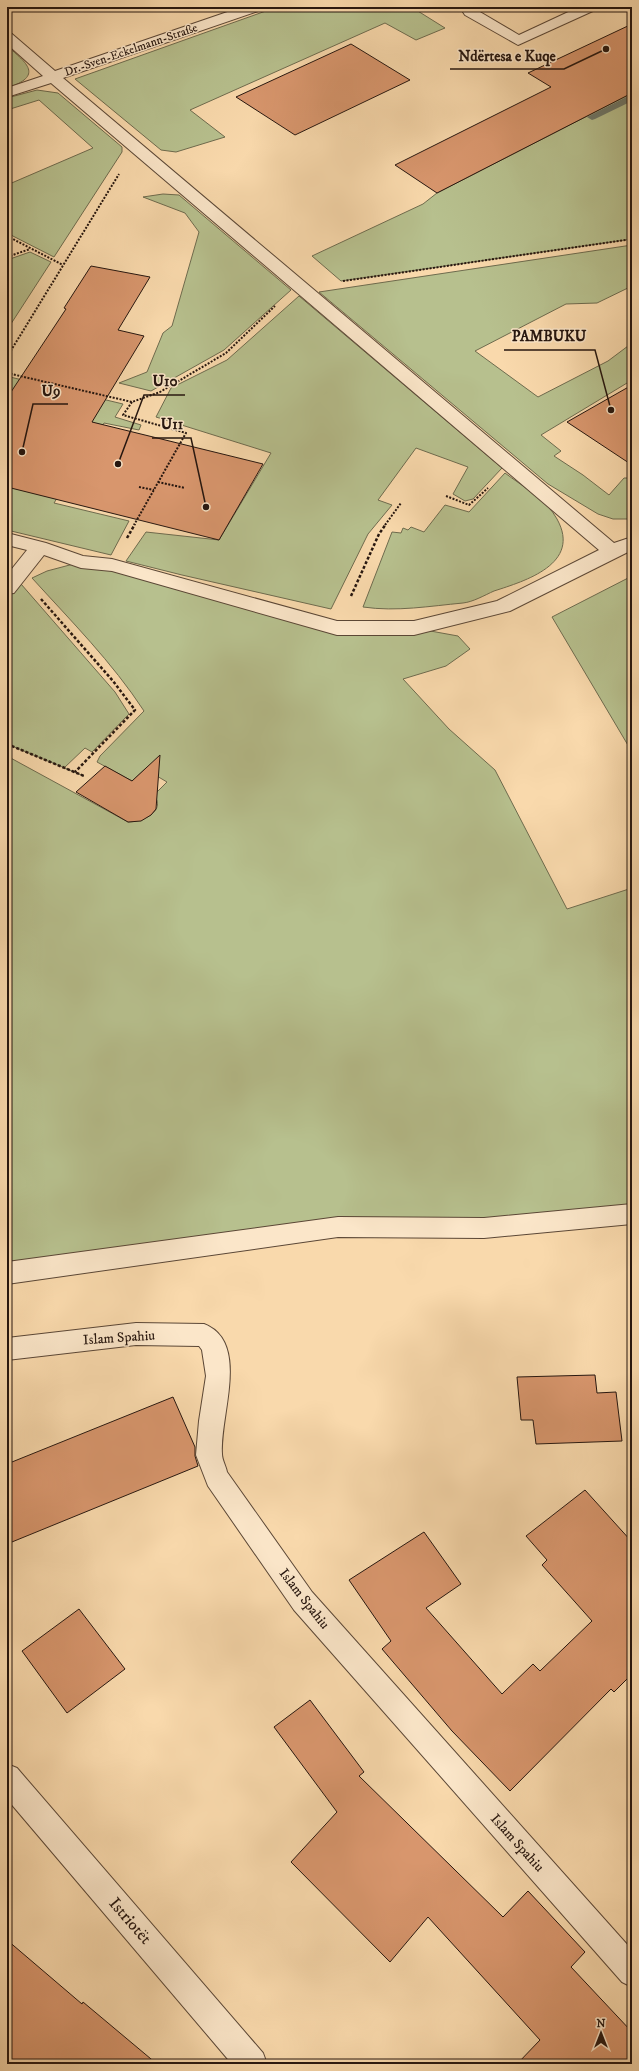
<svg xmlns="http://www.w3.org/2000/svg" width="639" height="2071" font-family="'IM FELL DW Pica',serif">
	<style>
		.green { fill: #b7c08e; stroke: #6e6b4e }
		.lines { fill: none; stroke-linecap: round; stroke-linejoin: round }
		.stream { fill: #6e786a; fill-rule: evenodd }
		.building { fill: #d8966d; stroke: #26160f }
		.service-casing { stroke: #5b4736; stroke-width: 2 }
		.minor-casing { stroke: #5b4736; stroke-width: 2 }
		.path-far1 { stroke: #26160f; stroke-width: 2; stroke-dasharray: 2 1.5; stroke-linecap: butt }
		.path { stroke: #26160f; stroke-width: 2.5; stroke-dasharray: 3 2; stroke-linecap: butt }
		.service { fill: #fbe6c9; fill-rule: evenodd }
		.minor { fill: #fbe6c9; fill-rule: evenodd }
		.labels { text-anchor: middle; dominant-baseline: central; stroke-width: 3; stroke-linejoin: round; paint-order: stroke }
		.far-street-label { font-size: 12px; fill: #26160f; stroke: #fbe6c9 }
		.street-label { font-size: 14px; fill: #26160f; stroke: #fbe6c9 }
		.near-street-label { font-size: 17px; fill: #26160f; stroke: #fbe6c9 }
		.leader { fill: none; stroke: #26160f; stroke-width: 1.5 }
		.callout-dot { fill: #26160f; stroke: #fbe6c9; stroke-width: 1.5 }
		.callout-label { font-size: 15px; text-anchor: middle; font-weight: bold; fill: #26160f; stroke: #fbe6c9; stroke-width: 3; stroke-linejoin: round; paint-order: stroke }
	</style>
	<rect width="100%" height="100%" fill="#f9d9ac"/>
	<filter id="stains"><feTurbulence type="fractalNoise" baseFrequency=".005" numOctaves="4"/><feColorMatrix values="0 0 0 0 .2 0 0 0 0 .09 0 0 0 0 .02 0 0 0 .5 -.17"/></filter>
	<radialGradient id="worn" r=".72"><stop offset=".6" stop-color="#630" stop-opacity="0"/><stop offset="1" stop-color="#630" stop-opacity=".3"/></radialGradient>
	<path class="green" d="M 277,7 L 415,7 L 413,8 L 445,28 L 416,40 L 385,23 L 190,110 L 225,137 L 176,152 L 161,150 L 75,79 Z
		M 7,46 C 27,63 44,76 7,88 Z
		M 37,90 L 58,93 L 122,147 L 122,152 L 54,257 L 7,233 L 7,185 L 93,148 L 39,100 L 7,110 L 7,98 Z
		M 632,93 L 632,239 L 341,281 L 312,256 L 423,204 L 437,193 Z
		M 163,194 L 179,195 L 291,290 L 224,350 L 151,391 L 119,383 L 147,372 L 163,333 L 172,326 L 199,232 L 185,213 L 143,197 Z
		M 632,245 L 632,286 L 597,303 L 566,304 L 475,351 L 538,397 L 608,361 L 632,343 L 632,380 L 541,435 L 561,451 L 554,456 L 583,475 L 609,495 L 624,478 L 632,478 L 632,519 L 613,519 L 598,514 L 548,484 L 319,292 Z
		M 30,252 L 51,262 L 7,330 L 7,260 Z
		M 299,296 L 502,468 L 473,499 L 465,501 L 453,494 L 468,467 L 416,448 L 378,500 L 392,505 L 368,534 L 331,609 L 182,575 L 126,561 L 146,532 L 219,540 L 271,453 L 156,417 L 171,388 L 227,360 Z
		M 10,377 L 123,404 L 115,417 L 141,425 L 139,430 L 104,423 L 54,503 L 129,521 L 111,555 L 7,530 L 7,493 L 66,414 L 7,400 L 7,382 Z
		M 505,473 C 522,486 547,500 557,519 C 582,564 525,581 494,591 C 485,595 473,602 463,603 C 430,606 397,612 363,607 L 392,532 L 401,533 L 403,528 L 408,530 L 411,527 L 424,532 L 445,505 L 469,512 Z
		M 81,562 L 337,628 L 414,628 L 458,636 L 470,649 L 446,666 L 403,679 L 449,729 L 495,770 L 567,909 L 632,888 L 632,1214 L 338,1227 L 7,1273 L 7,756 L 128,822 C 141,822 167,812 154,795 L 167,782 L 145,769 L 132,781 L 97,762 L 100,756 L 144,711 C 112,662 71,621 32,578 L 47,571 Z
		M 632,576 L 632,752 L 552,617 Z
		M 21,584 L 115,692 L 129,714 L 92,752 L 85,748 L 64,768 L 84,776 L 7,744 L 7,594 L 11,589 Z"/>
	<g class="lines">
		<path class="stream" d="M 632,94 L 632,101 L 595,119 L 592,120 L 587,117 Z"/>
	</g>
	<path class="building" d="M 632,24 L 632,93 L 437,193 L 395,165 L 551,87 L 528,73 Z
		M 351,44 L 410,80 L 295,135 L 236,97 Z
		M 91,266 L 150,277 L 118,330 L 144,336 L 92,422 L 263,464 L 219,540 L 7,487 L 7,398 L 66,309 L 64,308 Z
		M 632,385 L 632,465 L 567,422 Z
		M 160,755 L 156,809 L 151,815 L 141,821 L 128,822 L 76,792 L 105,766 L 132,781 Z
		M 595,1375 L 597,1393 L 616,1392 L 622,1441 L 536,1444 L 533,1420 L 521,1420 L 517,1377 Z
		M 173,1397 L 195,1447 L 195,1456 L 198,1466 L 7,1544 L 7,1464 Z
		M 585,1490 L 632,1542 L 632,1674 L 614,1692 L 611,1689 L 510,1791 L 452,1731 L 382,1649 L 391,1641 L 349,1580 L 424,1532 L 461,1584 L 426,1608 L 502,1694 L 533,1664 L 540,1671 L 592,1621 L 542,1565 L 547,1560 L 526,1536 Z
		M 79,1609 L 125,1669 L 67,1713 L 22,1651 Z
		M 310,1700 L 364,1772 L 359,1776 L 503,1917 L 528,1891 L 585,1952 L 571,1967 L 632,2032 L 632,2064 L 517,2064 L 540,2040 L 428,1917 L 390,1962 L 291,1862 L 337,1812 L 274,1727 Z
		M 7,1940 L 82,2004 L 83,2002 L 157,2064 L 7,2064 Z"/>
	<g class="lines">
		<g class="service-casing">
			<path id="service" d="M 242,7 L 263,7 L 261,10 L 63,78 L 614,543 L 632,537 L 632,550 L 510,611 L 414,635 L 337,635 L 112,571 L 81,568 L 44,555 L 14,593 L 7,594 L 7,575 L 27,550 L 7,545 L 7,533 L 46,543 L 83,556 L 112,559 L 337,621 L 414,621 L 497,601 L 599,550 L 51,83 L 7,97 L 7,88 L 43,76 L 7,44 L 7,33 L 12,34 L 55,71 Z
				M 469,7 L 486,7 L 480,12 L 519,35 L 579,7 L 597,7 L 595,10 L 518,45 L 465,15 L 463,12 Z
				M 632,1204 L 632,1224 L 484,1238 L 338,1237 L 7,1284 L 7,1262 L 338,1217 L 484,1218 Z"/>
		</g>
		<g class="minor-casing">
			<path id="minor" d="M 136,1323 L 204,1324 C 251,1342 219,1417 222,1454 C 222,1460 226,1466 227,1472 L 312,1592 L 632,1950 L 632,1987 L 622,1982 L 294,1610 L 208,1486 L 196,1455 L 199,1421 L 206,1376 L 202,1350 L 199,1346 L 136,1345 L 7,1360 L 7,1338 Z
				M 7,1764 L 17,1768 L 263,2053 L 267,2064 L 232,2064 L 7,1799 Z"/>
		</g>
		<path class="path-far1" d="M 7,236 L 63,265
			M 7,257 L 30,249
			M 343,281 L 632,239
			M 7,357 L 119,174
			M 7,373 L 132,402 L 160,392 L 226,353 L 275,306
			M 132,402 L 123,415 L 186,433 L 134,525
			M 158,482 L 185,488
			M 139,487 L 154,490
			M 446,496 L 469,505 L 488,488
			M 385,525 L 401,503"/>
		<path class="path" d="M 127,538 L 135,524
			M 351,596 L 379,534 L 386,524
			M 41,599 L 113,681 L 135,710 L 75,772
			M 7,744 L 84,776"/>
		<use href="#service" class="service"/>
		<use href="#minor" class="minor"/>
	</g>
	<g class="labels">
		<g class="far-street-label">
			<text transform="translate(131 50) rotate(-19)">Dr.-Sven-Eckelmann-Straße</text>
		</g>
		<g class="street-label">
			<text transform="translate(119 1338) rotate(-4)">Islam Spahiu</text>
			<text transform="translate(304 1599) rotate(52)">Islam Spahiu</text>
			<text transform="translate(517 1843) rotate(48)">Islam Spahiu</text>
		</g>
		<g class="near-street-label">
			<text transform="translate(130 1921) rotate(49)">Istriotët</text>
		</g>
	</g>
	<path class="leader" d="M606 49L564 69H450M611 410L595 350H504M118 464L144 395H185M22 452L33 404H68M206 507L191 438H152"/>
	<g class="callout-dot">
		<circle cx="606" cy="49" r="4"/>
		<circle cx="611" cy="410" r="4"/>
		<circle cx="118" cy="464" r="4"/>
		<circle cx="22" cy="452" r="4"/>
		<circle cx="206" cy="507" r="4"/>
	</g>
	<g class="callout-label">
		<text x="507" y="61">Ndërtesa e Kuqe</text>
		<text x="549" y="341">PAMBUKU</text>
		<text x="165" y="386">U10</text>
		<text x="51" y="396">U9</text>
		<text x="172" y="429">U11</text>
	</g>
	<rect width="639" height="2071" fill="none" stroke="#f9d9ac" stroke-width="24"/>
	<rect x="8" y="8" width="623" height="2055" fill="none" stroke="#26160f" stroke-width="2"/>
	<rect x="12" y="12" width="615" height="2047" fill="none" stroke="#26160f"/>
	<g transform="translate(601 2033)" stroke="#fbe6c9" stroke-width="3" paint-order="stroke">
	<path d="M0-3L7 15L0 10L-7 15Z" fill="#26160f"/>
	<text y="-6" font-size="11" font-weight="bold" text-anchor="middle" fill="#26160f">N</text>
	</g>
	<rect width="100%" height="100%" filter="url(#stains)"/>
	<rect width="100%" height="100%" fill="url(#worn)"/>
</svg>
